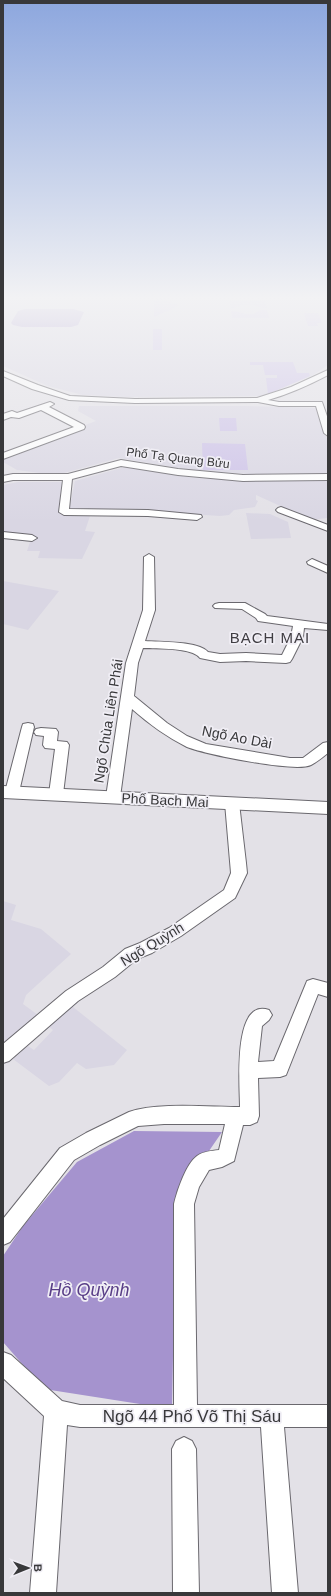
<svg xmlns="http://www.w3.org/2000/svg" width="331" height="1596" font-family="Helvetica,sans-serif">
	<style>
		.built { fill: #d9d6e3 }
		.green { fill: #cdc2e8 }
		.water { fill: #a593ce }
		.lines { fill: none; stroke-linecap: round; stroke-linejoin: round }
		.minor-casing { stroke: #6a686e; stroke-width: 2 }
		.major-casing { stroke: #6a686e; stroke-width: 2 }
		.minor { fill: #fff; fill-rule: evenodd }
		.major { fill: #fff; fill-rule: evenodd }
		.labels { text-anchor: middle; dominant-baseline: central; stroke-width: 3.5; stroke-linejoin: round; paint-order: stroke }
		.far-street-label { font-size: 12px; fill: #38383a; stroke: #f0eef5 }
		.street-label { font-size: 14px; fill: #38383a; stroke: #f0eef5 }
		.neighbourhood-label { font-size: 15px; letter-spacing: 1px; fill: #403e43; stroke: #f0eef5 }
		.near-street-label { font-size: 17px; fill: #38383a; stroke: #f0eef5 }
		.near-water-label { font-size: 18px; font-style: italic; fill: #593e87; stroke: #f0eef5 }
	</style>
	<rect width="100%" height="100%" fill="#e3e1e7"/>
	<path class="built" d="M 3,298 L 328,298 L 328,365 L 313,375 L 264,396 L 127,397 L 83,395 L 48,386 L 3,366 Z
		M 79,406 L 243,406 L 315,408 L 318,410 L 328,443 L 328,475 L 250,474 L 191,470 L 119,458 L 64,473 L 40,473 L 17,470 L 3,462 L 3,456 L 96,421 L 78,411 Z
		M 125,467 L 194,478 L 253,481 L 328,481 L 327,518 L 311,520 L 256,495 L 256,500 L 258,501 L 255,507 L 234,510 L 229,515 L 220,516 L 145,511 L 69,510 L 75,481 Z
		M 18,482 L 64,482 L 61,513 L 91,513 L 85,531 L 95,532 L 82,559 L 38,558 L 40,551 L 27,551 L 31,539 L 3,537 L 3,485 Z
		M 246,513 L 270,514 L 288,522 L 291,538 L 251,539 Z
		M 3,581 L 59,591 L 28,630 L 3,624 Z
		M 3,901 L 16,905 L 11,920 L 41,929 L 71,954 L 26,995 L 23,1004 L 42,1018 L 3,1052 Z
		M 68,1003 L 127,1050 L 114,1065 L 86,1069 L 77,1063 L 59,1082 L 49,1086 L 13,1059 L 28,1046 L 34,1050 L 53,1030 L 47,1025 Z"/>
	<path class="green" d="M 154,298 L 161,298 L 177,304 L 178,306 L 154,317 Z
		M 229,301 L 265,301 L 267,308 C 261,308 256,306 252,305 C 243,303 239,308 231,308 Z
		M 260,310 L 267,310 L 269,318 L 232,318 L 231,311 C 243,311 249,319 260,310 Z
		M 304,313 L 318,313 L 322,323 L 317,323 L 318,326 L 308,326 Z
		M 153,329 L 162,329 L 162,350 L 153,350 Z
		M 250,362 L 293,362 L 297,373 L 309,373 L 310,376 L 268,394 L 266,378 L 277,378 L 277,375 L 265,375 L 263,365 L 250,365 Z
		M 219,418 L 236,418 L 237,431 L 220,431 Z
		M 202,443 L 245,444 L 248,470 L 203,470 Z"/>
	<path class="water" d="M 25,309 L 73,309 L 84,312 L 78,325 L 71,327 L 22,327 L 13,325 L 11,323 L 18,311 Z
		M 134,1131 L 222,1132 L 176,1199 L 172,1409 L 44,1389 L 3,1342 L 3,1256 L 23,1226 L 77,1162 Z"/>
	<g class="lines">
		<g class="minor-casing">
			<path id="minor" d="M 328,370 L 328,375 C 309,385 289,394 268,400 L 279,402 L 322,402 L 328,419 L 328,436 L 324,433 L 316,406 L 279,406 L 258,402 L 135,403 L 69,400 L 32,389 L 3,376 L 3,371 L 38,385 L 70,396 L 135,399 L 257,398 L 291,387 Z
				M 50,402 L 54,404 L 49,407 L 84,425 L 85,427 L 84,429 L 3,459 L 3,453 L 74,427 L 41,410 L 19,418 L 11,417 L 3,420 L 3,414 L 12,411 L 17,413 Z
				M 121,460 L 178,469 L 243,475 L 328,474 L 328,480 L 243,481 L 178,475 L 121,466 L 72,479 L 69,509 L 148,510 L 201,515 L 202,517 L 197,520 L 148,516 L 64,515 L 59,512 L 63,480 L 13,480 L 3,482 L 3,476 L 13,474 L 68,474 Z
				M 281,507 L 328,525 L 328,531 L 278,512 L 276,510 L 278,508 Z
				M 3,532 L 32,535 L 37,538 L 32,541 L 3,538 Z
				M 149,554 L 154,557 L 155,610 L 145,641 C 159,642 199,641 208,652 L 220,654 L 246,653 L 282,655 L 291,637 L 293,626 L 258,621 L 256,618 L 242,609 L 215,608 L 213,606 L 215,604 L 219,603 L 245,603 L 265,614 L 267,616 L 328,624 L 328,630 L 304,628 L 303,637 L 292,659 L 290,662 L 286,663 L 246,661 L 220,662 L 200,658 C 192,647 156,649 143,648 L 138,663 L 134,696 L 167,723 L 187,736 L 206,744 L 290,758 L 303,758 L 323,743 L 328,742 L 328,753 C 323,757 317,762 311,765 C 295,773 205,754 187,747 C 167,737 149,724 132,709 L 120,797 L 118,800 L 113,802 L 108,800 L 106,797 L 126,663 L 143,610 L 144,557 Z
				M 312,559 L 328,566 L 328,573 L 308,564 L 307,562 Z
				M 28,723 L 33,724 L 34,727 L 19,792 L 17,795 L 12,797 L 7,795 L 5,792 L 22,727 L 23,724 Z
				M 41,728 L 56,729 L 58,732 L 57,741 L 67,742 L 69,745 L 63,794 L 61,797 L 56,799 L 51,797 L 49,794 L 55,749 L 45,748 L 43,745 L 44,736 L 36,735 L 34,732 L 36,729 Z
				M 232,798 L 237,800 L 239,803 L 246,863 L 247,873 L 235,898 L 181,936 L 152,953 L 137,959 L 115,977 L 78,1001 L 9,1061 L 3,1063 L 3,1044 L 66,991 L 103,967 L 125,949 L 140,943 L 169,928 L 224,890 L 231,873 L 225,803 L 227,800 Z
				M 313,979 L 328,983 L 328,997 L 318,994 L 286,1075 L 280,1077 L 258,1078 L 259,1116 L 257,1122 L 250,1125 L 243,1125 L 234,1161 L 222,1167 L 209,1170 L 199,1187 L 194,1204 L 197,1405 L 328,1405 L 328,1427 L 284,1427 L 298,1593 L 272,1593 L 261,1427 L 80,1427 L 67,1425 L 56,1593 L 30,1593 L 44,1416 L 3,1378 L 3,1352 L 11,1355 L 62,1401 L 80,1405 L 174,1405 L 174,1204 C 177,1191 186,1164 197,1156 C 204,1151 211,1151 219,1150 L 225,1124 L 164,1124 L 138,1126 L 100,1145 L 74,1160 L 10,1242 L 3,1245 L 3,1219 L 60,1148 L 86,1133 L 129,1112 C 156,1102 211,1107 240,1107 C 240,1088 232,997 269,1010 L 272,1015 L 269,1020 L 262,1026 L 258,1062 L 274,1061 L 305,986 L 307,981 Z
				M 184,1437 L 192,1441 L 196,1449 L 199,1593 L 173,1593 L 172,1449 L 176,1441 Z"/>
		</g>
		<g class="major-casing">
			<path id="major" d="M 3,786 L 328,802 L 328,814 L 3,798 Z"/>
		</g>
		<use href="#minor" class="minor"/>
		<use href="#major" class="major"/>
	</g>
	<linearGradient id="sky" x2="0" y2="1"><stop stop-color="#8da7de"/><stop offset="0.57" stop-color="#f2f2f4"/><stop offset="1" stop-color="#f2f2f4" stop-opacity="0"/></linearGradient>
	<rect width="331" height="522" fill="url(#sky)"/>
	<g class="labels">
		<g class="far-street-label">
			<text transform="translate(178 458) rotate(7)">Phố Tạ Quang Bửu</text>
		</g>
		<g class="street-label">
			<text transform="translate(108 721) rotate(-81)">Ngõ Chùa Liên Phái</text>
			<text transform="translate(237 737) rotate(11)">Ngõ Ao Dài</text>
			<text transform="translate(165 800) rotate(3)">Phố Bạch Mai</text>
			<text transform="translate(152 944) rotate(-31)">Ngõ Quỳnh</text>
		</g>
		<g class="neighbourhood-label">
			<text x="270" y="637">BẠCH MAI</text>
		</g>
		<g class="near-street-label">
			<text x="192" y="1416">Ngõ 44 Phố Võ Thị Sáu</text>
		</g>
		<g class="near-water-label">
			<text x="89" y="1290">Hồ Quỳnh</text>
		</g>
	</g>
	<rect width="331" height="1596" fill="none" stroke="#38383a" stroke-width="8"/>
	<g transform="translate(28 1568) rotate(89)" stroke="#f0eef5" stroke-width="3" paint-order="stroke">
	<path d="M0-3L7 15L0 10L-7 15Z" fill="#38383a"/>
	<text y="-6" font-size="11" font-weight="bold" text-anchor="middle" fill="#38383a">B</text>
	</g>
</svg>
